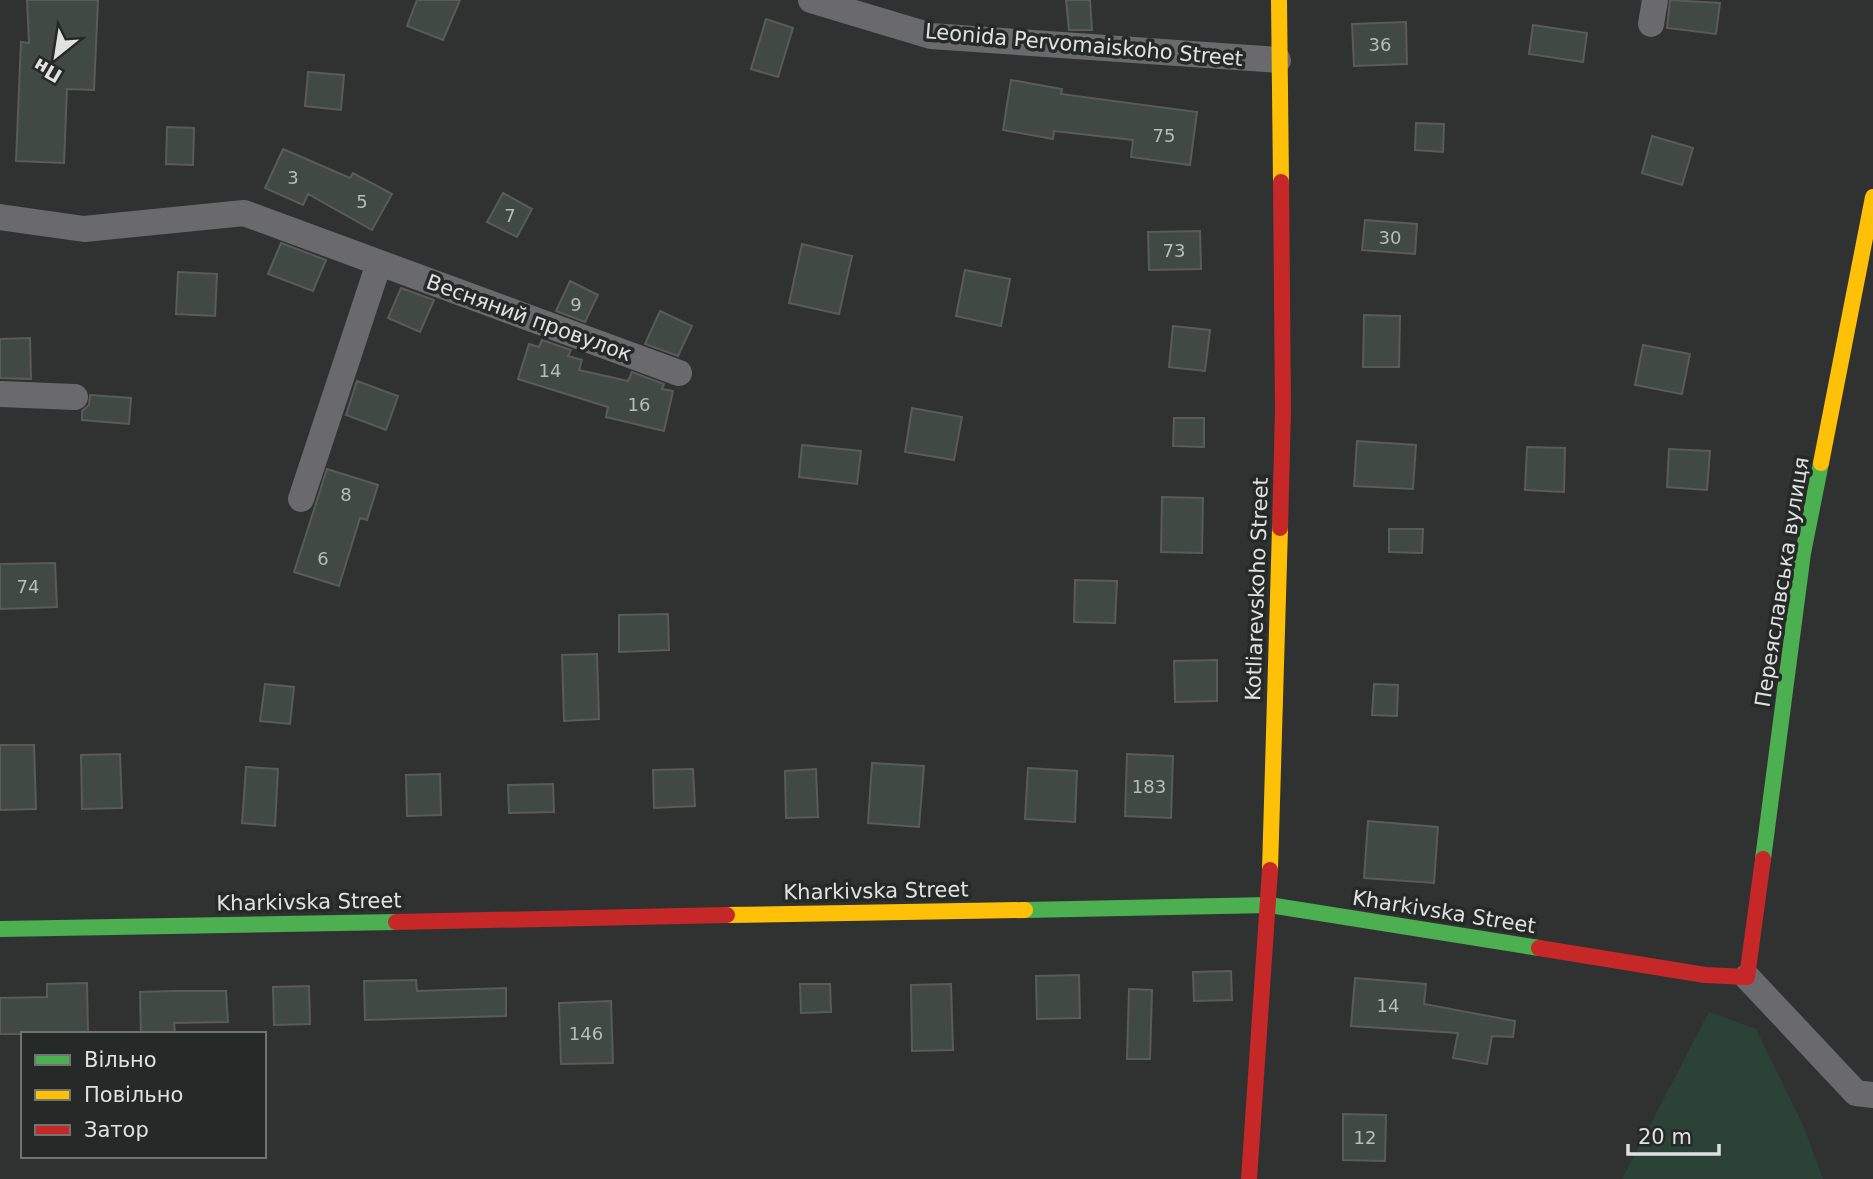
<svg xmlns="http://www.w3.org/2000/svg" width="1873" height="1179" font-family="'DejaVu Sans',sans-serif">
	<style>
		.green { fill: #2b4236 }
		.building { fill: #414945; stroke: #595b5a; stroke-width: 2 }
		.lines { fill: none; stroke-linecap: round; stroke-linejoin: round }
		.street { stroke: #6a6a6d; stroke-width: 26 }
		.fast { stroke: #4caf50; stroke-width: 16 }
		.slow { stroke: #ffc107; stroke-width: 16 }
		.jam { stroke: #c62828; stroke-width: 16 }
		.labels { text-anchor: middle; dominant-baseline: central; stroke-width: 7; stroke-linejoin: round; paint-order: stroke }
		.number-label { font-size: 18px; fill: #b8bcba }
		.street-label { font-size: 21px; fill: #e0e2e1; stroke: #252927 }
	</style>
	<rect width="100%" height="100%" fill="#303231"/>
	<path class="green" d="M 1709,1012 L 1756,1029 L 1803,1125 L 1823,1179 L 1622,1179 Z"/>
	<path class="building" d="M 27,0 L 98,0 L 94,90 L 67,89 L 64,163 L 16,161 L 21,42 L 29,43 Z
		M 417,0 L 460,0 L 443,40 L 407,26 Z
		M 1066,0 L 1090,0 L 1092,30 L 1069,30 Z
		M 1670,0 L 1720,3 L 1716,34 L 1667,28 Z
		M 766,19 L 793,28 L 778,77 L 751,69 Z
		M 1406,22 L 1407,64 L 1354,66 L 1352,24 Z
		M 1533,25 L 1587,33 L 1583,62 L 1529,54 Z
		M 308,72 L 344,75 L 341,110 L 305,106 Z
		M 1011,80 L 1062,89 L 1061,94 L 1197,112 L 1190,165 L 1131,157 L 1133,140 L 1054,131 L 1053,139 L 1003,130 Z
		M 1416,123 L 1444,124 L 1443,152 L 1415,150 Z
		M 167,127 L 194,128 L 193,165 L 166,164 Z
		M 1652,136 L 1693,148 L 1682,185 L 1642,173 Z
		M 283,149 L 350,178 L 353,173 L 392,194 L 372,230 L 308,194 L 303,205 L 265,188 Z
		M 503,193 L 532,209 L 517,237 L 487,222 Z
		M 1365,220 L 1417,224 L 1415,254 L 1362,250 Z
		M 1200,231 L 1201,269 L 1149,270 L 1148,232 Z
		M 281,243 L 326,260 L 313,291 L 268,274 Z
		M 802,244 L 852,256 L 839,314 L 789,303 Z
		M 965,270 L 1010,279 L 1001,326 L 956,316 Z
		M 178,272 L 217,274 L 215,316 L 176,314 Z
		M 570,281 L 598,295 L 585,322 L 556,311 Z
		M 401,288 L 434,300 L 420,332 L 388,318 Z
		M 660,311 L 692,326 L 678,356 L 645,344 Z
		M 1364,315 L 1400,316 L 1399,367 L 1363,367 Z
		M 1173,326 L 1210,330 L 1205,371 L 1169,367 Z
		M 30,338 L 31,379 L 0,378 L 0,339 Z
		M 542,340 L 571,350 L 568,356 L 582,360 L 579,370 L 628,381 L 632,372 L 664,384 L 662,389 L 673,391 L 664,431 L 606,417 L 608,407 L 518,379 L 529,344 L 539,347 Z
		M 1643,345 L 1690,354 L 1682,394 L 1635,385 Z
		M 357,381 L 398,396 L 386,430 L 346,415 Z
		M 90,395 L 131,398 L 129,424 L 82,420 L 82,411 L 89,405 Z
		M 912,408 L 962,417 L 954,460 L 905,452 Z
		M 1174,418 L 1204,418 L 1204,447 L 1173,446 Z
		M 1357,441 L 1416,445 L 1413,489 L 1354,486 Z
		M 802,445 L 861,451 L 857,484 L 799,477 Z
		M 1527,447 L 1565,448 L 1564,492 L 1525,490 Z
		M 1669,449 L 1710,451 L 1707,490 L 1667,487 Z
		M 327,469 L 378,485 L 367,520 L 360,518 L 339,586 L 294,572 Z
		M 1162,497 L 1203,498 L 1202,553 L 1161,552 Z
		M 1389,529 L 1423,529 L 1422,553 L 1389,552 Z
		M 55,563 L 57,607 L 0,609 L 0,564 Z
		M 1075,580 L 1117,581 L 1115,623 L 1074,622 Z
		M 668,614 L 669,650 L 619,652 L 619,615 Z
		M 597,654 L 599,719 L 564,721 L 562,655 Z
		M 1217,660 L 1217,701 L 1175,702 L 1174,661 Z
		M 265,684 L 294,687 L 290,724 L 260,721 Z
		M 1374,684 L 1398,685 L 1397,716 L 1372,715 Z
		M 0,745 L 34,745 L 36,809 L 0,810 Z
		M 120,754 L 122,808 L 82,809 L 81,755 Z
		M 1127,754 L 1173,756 L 1171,818 L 1125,816 Z
		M 872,763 L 924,766 L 919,827 L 868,823 Z
		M 246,767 L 278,769 L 275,826 L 242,823 Z
		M 1028,768 L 1077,771 L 1075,822 L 1025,819 Z
		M 693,769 L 695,806 L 654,808 L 653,770 Z
		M 816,769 L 818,817 L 786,818 L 785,771 Z
		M 440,774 L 441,815 L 407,816 L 406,775 Z
		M 553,784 L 554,812 L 509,813 L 508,785 Z
		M 1368,821 L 1438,827 L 1434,883 L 1364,878 Z
		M 1231,971 L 1232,1000 L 1194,1001 L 1193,972 Z
		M 1079,975 L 1080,1018 L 1037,1019 L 1036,976 Z
		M 1355,978 L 1426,984 L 1424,1004 L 1515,1021 L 1513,1037 L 1492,1036 L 1487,1064 L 1453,1058 L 1458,1033 L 1351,1026 Z
		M 416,980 L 417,991 L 506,988 L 506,1016 L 365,1020 L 364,981 Z
		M 87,983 L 88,1034 L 0,1034 L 0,998 L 47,997 L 47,984 Z
		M 800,984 L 830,984 L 831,1012 L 801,1013 Z
		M 951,984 L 953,1050 L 912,1051 L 911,985 Z
		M 309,986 L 310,1024 L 274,1025 L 273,987 Z
		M 1129,989 L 1152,990 L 1150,1059 L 1127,1059 Z
		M 173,991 L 226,991 L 228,1022 L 174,1023 L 175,1034 L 141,1034 L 140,992 Z
		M 611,1001 L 613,1063 L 561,1064 L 559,1003 Z
		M 1343,1114 L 1386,1115 L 1385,1161 L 1343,1160 Z"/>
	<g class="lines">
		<path class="street" d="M 811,0 L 931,36 L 1278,60
			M 1651,24 L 1655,0
			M 0,217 L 84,229 L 244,213 L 679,373
			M 0,394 L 75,397
			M 301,499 L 379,263
			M 1747,977 L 1856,1093 L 1873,1095"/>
		<path class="fast" d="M 1763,859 L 1803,553 L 1821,463
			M 1025,910 L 1269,905 L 1539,948
			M 0,929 L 396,922"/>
		<path class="slow" d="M 1279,0 L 1281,182
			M 1821,463 L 1873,197
			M 1270,870 L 1280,528
			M 727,915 L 1025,910"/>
		<path class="jam" d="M 1280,528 L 1283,410 L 1281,182
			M 396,922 L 727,915
			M 1539,948 L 1705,975 L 1747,977 L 1763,859
			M 1249,1179 L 1270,870"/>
	</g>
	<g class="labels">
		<g class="number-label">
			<text x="1380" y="44">36</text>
			<text x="1164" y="135">75</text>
			<text x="293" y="177">3</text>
			<text x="362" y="201">5</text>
			<text x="510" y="215">7</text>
			<text x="1390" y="237">30</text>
			<text x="1174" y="250">73</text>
			<text x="576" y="304">9</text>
			<text x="550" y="370">14</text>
			<text x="639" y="404">16</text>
			<text x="346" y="494">8</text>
			<text x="323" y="558">6</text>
			<text x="28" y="586">74</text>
			<text x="1149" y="786">183</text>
			<text x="1388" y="1005">14</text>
			<text x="586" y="1033">146</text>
			<text x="1365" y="1137">12</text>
		</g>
		<g class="street-label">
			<text transform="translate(1084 45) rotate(5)">Leonida Pervomaiskoho Street</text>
			<text transform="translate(529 318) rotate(20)">Весняний провулок</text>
			<text transform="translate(1782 582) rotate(-81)">Переяславська вулиця</text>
			<text transform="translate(1257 589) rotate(-88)">Kotliarevskoho Street</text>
			<text transform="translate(876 891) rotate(-1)">Kharkivska Street</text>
			<text transform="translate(309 902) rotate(-1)">Kharkivska Street</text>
			<text transform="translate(1444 912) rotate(9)">Kharkivska Street</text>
		</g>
	</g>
	<rect x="21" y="1032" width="245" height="126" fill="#252927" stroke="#707371" stroke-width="2"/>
	<rect x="35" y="1055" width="35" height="10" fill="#4caf50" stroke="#707371" stroke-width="2"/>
	<text x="84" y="1067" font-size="21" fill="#e0e2e1">Вільно</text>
	<rect x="35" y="1090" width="35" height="10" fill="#ffc107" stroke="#707371" stroke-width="2"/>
	<text x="84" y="1102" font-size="21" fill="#e0e2e1">Повільно</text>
	<rect x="35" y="1125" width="35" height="10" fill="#c62828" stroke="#707371" stroke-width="2"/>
	<text x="84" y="1137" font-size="21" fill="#e0e2e1">Затор</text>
	<g transform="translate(56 56) rotate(210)" stroke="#252927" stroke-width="5" paint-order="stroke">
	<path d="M0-5L12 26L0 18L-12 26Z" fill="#e0e2e1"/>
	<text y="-10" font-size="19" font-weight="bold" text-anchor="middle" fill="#e0e2e1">Пн</text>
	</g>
	<path d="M1628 1144v10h91v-10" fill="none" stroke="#e0e2e1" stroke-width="3.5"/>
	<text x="1638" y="1144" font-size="21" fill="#e0e2e1" stroke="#252927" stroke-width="5" paint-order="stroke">20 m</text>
</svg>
